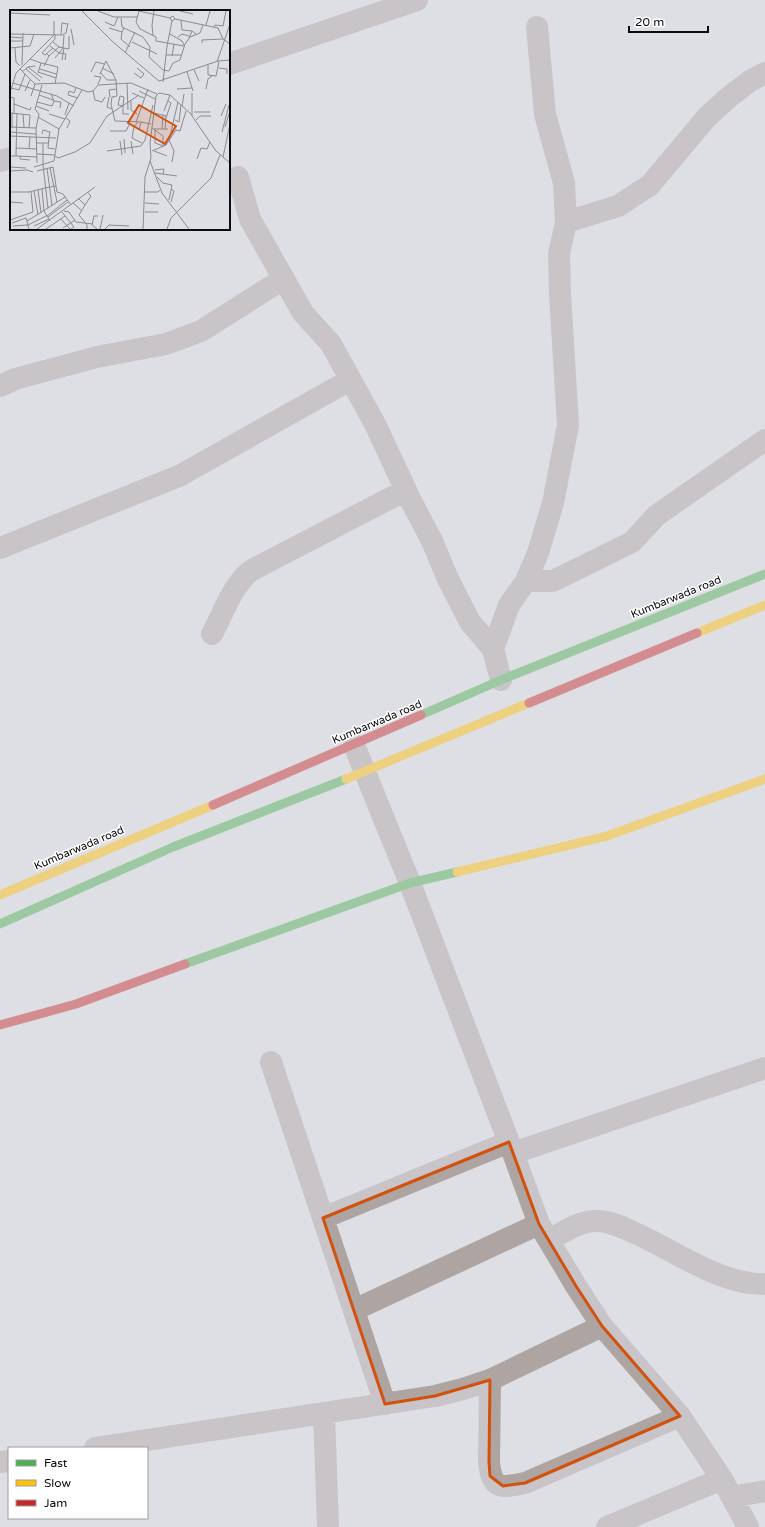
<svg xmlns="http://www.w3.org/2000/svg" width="765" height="1527" font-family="'Varela Round',sans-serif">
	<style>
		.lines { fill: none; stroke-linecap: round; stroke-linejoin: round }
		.street { stroke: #aea5a2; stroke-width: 22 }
		.fast { stroke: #4caf50; stroke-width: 9 }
		.slow { stroke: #ffc107; stroke-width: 9 }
		.jam { stroke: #c62828; stroke-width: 9 }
		.marked { fill: none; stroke: #d2510c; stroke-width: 3; stroke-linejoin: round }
		.labels { text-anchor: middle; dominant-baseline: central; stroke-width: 3; stroke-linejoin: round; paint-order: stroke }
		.street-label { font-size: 11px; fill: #0b0b0f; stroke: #fff }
		.inset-road { fill: none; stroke: #8a8a8f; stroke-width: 1 }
		.view { fill: #d2510c; fill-opacity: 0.15; stroke: #d2510c; stroke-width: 2 }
		.inset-edge { fill: none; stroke: #0b0b0f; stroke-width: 2 }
	</style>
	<rect width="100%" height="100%" fill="#dedfe5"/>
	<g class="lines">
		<path class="street" d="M 537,27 L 545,114 L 564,183 L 566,222
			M 229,64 L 417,0
			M 0,161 L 11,158
			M 238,177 L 250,219 L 303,313 L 331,344 L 375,424 L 410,499 L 432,541 L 448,579 L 470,622 L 493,649
			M 0,386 L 15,379 L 97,357 L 166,344 L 201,331 L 283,279
			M 0,548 L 179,476 L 350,380
			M 526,581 L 553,581 L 632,542 L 657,515 L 765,440
			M 212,634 C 223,614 233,583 252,570 L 406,490
			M 501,680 L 493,649 L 509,605 L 526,581 L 538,553 L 553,503 L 568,425 L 560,294 L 559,254 L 566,222 L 618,206 L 650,185 L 707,117 L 729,97 L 750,81 L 765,73
			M 354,745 L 410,883 L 513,1153 L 765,1068
			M 271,1062 L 385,1404
			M 513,1153 L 539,1224 L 576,1286 L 602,1326 L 680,1416 L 722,1479 L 748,1527
			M 323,1218 L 509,1142
			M 549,1240 C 564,1232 579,1221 597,1221 C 610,1221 624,1228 635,1233 C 673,1250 723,1286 765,1284
			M 354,1310 L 539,1224
			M 490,1380 L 489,1462 C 492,1490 501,1488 525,1483 L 680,1416
			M 324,1413 L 328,1527
			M 95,1448 L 435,1396 L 463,1389 L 490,1380 L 602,1326
			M 0,1462 L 9,1461
			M 732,1497 L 765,1491
			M 607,1527 L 722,1479"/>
		<path class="fast" d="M 421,715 L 501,680 L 765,574
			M 0,924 L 173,847 L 346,779
			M 185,964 L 410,883 L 457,872"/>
		<path class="slow" d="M 697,633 L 765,605
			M 346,779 L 529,703
			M 457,872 L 607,836 L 765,779
			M 0,895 L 213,805"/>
		<path class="jam" d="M 529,703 L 697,633
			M 213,805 L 421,715
			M 0,1025 L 76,1004 L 185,964"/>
	</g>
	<path d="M0 0H765V1527H0ZM 509,1142 L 539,1224 L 576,1286 L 602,1326 L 680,1416 L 525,1483 L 503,1486 L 490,1476 L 489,1462 L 490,1380 L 435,1396 L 385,1404 L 323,1218 Z" fill="#dedfe5" fill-opacity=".55" fill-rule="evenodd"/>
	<path class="marked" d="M 509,1142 L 539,1224 L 576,1286 L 602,1326 L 680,1416 L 525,1483 L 503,1486 L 490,1476 L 489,1462 L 490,1380 L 435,1396 L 385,1404 L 323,1218 Z"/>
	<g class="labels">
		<g class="street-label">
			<text transform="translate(676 597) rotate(-22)">Kumbarwada road</text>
			<text transform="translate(377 722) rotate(-23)">Kumbarwada road</text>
			<text transform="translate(79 848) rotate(-23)">Kumbarwada road</text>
		</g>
	</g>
	<g transform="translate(10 10)">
		<rect width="220" height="220" fill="#dedfe5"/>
		<path class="inset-road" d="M 72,1 L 103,32 L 149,71 L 208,51 L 220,50M 88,1 L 104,7 L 127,7M 129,1 L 126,12 L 130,19 L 146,27 L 146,31 L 174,36M 129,1 L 160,8M 170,1 L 183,4M 0,3 L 40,5M 111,8 L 112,17 L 133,27 L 140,37 L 139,47 L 153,60 L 159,61 L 163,53 L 170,50 L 175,34 L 180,27 L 190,23 L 193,15M 165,9 L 208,18 L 213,29M 171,11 L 172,20 L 182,21M 95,12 L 104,16 L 108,7M 196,15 L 200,1M 204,17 L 205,15 L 213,16 L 216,1M 99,18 L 112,22 L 114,18M 61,19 L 64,35M 112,22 L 111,29 L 120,37M 0,24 L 52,25 L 56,23 L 58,13M 51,24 L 52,13 L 57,14M 160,24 L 172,31 L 174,35M 44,25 L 44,11M 143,26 L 142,15 L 144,1M 0,27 L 13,28M 168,27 L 172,24 L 179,26M 179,28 L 182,21 L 186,24M 0,31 L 13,31M 43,32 L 49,37 L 59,39 L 59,26M 122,32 L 147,44M 192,33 L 192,30 L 213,29 L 220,34M 40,36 L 49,43 L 56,44 L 55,50M 0,38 L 20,36 L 24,24M 5,38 L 6,52 L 10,56M 32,43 L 45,29 L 45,25M 32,43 L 35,45 L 43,38M 115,43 L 125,22M 156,45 L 171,45M 39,46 L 49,37M 162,46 L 164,34M 45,48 L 53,38 L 54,25M 20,49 L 31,53 L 28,63M 52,50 L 54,38M 207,52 L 220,14M 31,53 L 48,57 L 45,74M 12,55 L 13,23M 198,55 L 198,65 L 206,66 L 209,52M 34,56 L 39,46 L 36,43M 18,57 L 32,68M 92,58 L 104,64M 209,58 L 217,59 L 217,64M 10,59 L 25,74 L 54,73 L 78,82 L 83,81 L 88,75 L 121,73 L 147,84M 16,59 L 30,71M 30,59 L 46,64M 184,60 L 189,71M 13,61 L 18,57 L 25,56M 28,62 L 46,68M 81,62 L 86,52 L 94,54M 90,62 L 97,70 L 106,70M 177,62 L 183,81M 124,63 L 131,68 L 134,64 L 127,58M 90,64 L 96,51 L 106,70 L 107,86 L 102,87 L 101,94 L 105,111 L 131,112M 84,66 L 91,67 L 88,74M 153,72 L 157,36 L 162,11 L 165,9 L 163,6 L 160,8 L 162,11M 3,73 L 47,86 L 64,96M 117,73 L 118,100M 1,78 L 9,80 L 15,64M 66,78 L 64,83 L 59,81 L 58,85 L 68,88M 167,79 L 182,78M 196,79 L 198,69 L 202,66M 15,81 L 20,70M 83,81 L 85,90 L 92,92 L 95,87M 129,81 L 145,89M 0,83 L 6,63 L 44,25M 122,83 L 134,88M 182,83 L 182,106 L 206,141 L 220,153M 29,85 L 43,90M 21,86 L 25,74M 110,86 L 108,95 L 113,96 L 113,104 L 119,104M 110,86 L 114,87 L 113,96M 0,87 L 4,88 L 4,103M 99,87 L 97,97 L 102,99M 100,87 L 99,80 L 107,79M 44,91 L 51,92 L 50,98M 121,91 L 121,100 L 127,104M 27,92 L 42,96 L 44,91 L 41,84M 4,94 L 20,100 L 21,97M 26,96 L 39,101M 172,96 L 174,84M 154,101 L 160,85M 184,102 L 200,102M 0,103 L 20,105 L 19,118M 2,103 L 2,117M 144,103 L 156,106 L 155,119M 13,104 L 14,117M 39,104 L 55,109M 55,105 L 59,93M 211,106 L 216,94M 28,107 L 49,119M 56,108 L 60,111 L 57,118M 156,108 L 161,93 L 158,91M 165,110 L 169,112 L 171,95M 186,110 L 190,106 L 201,106M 126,112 L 138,79M 128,112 L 124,117 L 122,128 L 132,133M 0,117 L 26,118 L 27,153M 215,117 L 220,101M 26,118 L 29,104 L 25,99 L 32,75M 142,118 L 153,126 L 153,136M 144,119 L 158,119M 152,119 L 153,104M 129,120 L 131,112 L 141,114M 145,120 L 145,133 L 153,136M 100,121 L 116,121 L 120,113M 0,122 L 26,124M 212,122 L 219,95M 32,124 L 33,120 L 40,122 L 39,127M 0,126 L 46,128M 39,127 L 38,138 L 45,139M 114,129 L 115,143M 110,131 L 112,145M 121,131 L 123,144M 26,133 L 39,133M 6,138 L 27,139M 19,139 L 20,127M 97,141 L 131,136 L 135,130 L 143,95M 142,141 L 156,135 L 166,120 L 170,121 L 176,101M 144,141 L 157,146M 27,144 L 45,145M 0,146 L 6,146 L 7,103M 6,146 L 27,147M 10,146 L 10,149 L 20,150M 45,146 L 48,148 L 65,142 L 80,133 L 97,106 L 129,85M 213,147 L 220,114M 187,149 L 191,138 L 197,139 L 200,132M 140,151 L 152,183 L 179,219M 162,152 L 164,141 L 159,130 L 168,92M 0,157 L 16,158M 24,157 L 44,151 L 49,119 L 72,80M 37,158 L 42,196M 40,158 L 47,192M 145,160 L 154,159 L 153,164M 0,161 L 17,160 L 23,162M 27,161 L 43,157 L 46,176 L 35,178M 145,163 L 167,166M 147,167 L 153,173 L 162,175 L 159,190M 46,176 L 47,182 L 53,184 L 61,195M 32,179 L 34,201 L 40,211M 161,179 L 164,181 L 161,192M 28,180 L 31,203M 24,181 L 28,205M 0,182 L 19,182 L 35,178M 135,182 L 148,182 L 150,180M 68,188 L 75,195 L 69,205 L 77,215 L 77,219M 0,192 L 13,193M 63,193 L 72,201M 135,193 L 149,194M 75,195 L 81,186 L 77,182M 38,198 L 55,187M 54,201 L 59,202 L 66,212 L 83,214M 52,202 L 64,217 L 61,219M 135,202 L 148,202M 37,206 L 57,190M 38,207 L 58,192M 51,209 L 60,219M 0,210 L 23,202 L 21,182M 2,213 L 16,208 L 17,211M 18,215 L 36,206M 3,216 L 18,215M 24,216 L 39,209M 53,218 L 65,210M 19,219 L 17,211 L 38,198 L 33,155 L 33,133M 27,219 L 85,177M 36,219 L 55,206M 87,219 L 82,215 L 84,206 L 88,206M 90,219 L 93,205M 95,219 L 99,215 L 119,216M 133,219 L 135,167 L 141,148 L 140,133 L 146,86 L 149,83 L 160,85 L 182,105M 157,219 L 161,208 L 201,168 L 210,145"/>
		<path class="view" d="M 129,95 L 166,116 L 155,134 L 118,113 Z"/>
		<rect width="220" height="220" class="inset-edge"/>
	</g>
	<rect x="8" y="1447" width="140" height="72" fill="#ffffff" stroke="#9d9d9f"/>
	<rect x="16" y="1460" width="20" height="6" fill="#4caf50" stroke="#9d9d9f"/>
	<text x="44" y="1467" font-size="12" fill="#0b0b0f">Fast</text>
	<rect x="16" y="1480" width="20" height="6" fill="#ffc107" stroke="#9d9d9f"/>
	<text x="44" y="1487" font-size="12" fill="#0b0b0f">Slow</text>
	<rect x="16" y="1500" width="20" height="6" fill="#c62828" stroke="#9d9d9f"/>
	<text x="44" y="1507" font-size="12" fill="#0b0b0f">Jam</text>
	<path d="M629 26v6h79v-6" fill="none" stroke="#0b0b0f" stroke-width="2"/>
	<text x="635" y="26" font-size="12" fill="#0b0b0f" stroke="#ffffff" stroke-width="3" paint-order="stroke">20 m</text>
</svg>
